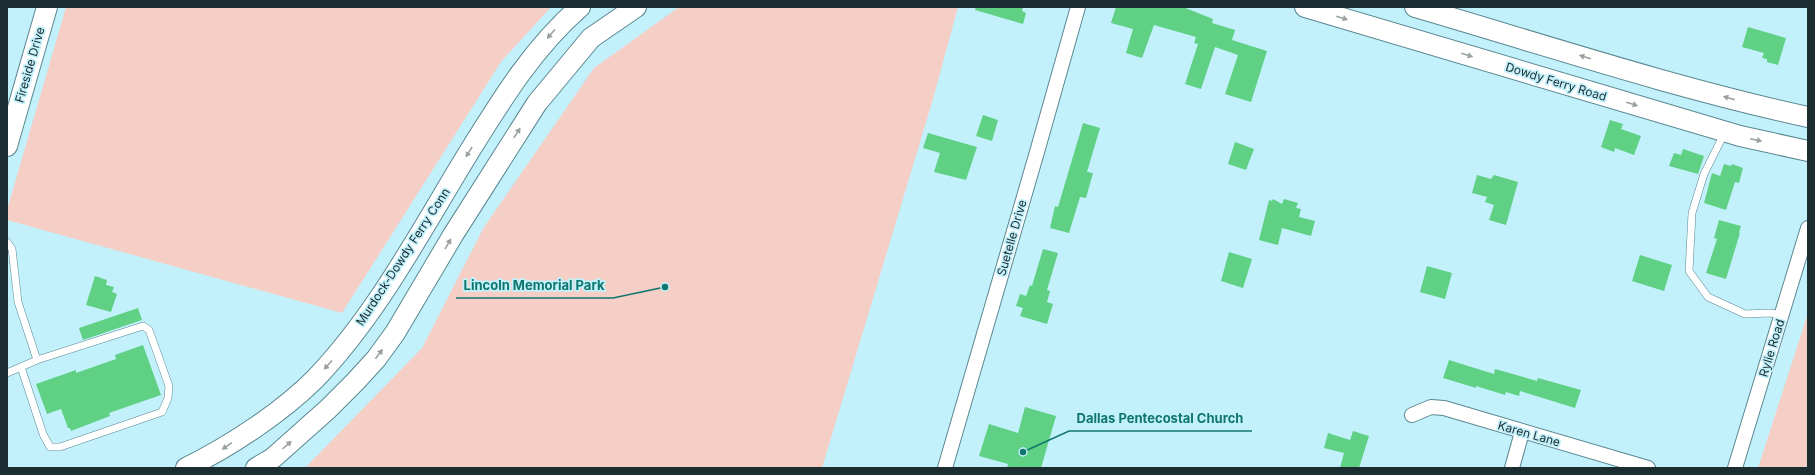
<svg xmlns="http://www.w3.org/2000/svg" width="1815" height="475" font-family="Inter,sans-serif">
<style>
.green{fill:#f5cfc6}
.building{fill:#5fd084}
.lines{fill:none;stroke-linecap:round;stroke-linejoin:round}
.lane-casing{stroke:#5b8790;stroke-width:8}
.street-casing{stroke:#5b8790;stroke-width:16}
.secondary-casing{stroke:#5b8790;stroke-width:22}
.lane{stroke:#fff;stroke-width:7}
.street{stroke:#fff;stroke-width:14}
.secondary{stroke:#fff;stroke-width:20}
.oneway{fill:#98a0a2}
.labels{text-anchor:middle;stroke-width:3.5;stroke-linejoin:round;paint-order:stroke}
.street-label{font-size:12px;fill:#1b2d31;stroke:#c2f1fc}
.leader{fill:none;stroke:#0f766e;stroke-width:1.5}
.callout-dot{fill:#0f766e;stroke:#c2f1fc;stroke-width:1.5}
.callout-label{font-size:13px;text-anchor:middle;font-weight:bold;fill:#0f766e;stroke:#c2f1fc;stroke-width:3.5;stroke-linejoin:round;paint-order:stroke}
</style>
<rect width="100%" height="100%" fill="#c2f1fc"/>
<path class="green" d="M66 7H551L501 62 342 313 7 220V210Z
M679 7H958L933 99 822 468H305L422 348 484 227 594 68Z
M1808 313V468H1758Z"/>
<path class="building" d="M976 7H1023L1022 11 1026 13 1023 24 975 10Z
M1116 7H1183L1213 19 1212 23 1235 30 1232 40 1267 51 1251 102 1225 94 1238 55 1215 47 1201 89 1185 84 1198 44 1194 43 1196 37 1154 25 1142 58 1126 53 1133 29 1111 23Z
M1748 27 1786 38 1778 65 1767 62V59L1762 58 1764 53 1742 47Z
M983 115 998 120 992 141 976 136Z
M1610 120 1623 124 1621 129 1641 136 1634 155 1615 148 1614 152 1601 147Z
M1083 123 1100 128 1087 172 1093 173 1086 198 1080 197 1069 233 1050 228 1055 206 1058 207Z
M928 133 977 147 966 180 934 172 940 153 923 148Z
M1235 142 1254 149 1246 170 1228 164Z
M1683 149 1704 156 1698 174 1669 166 1674 153 1681 155Z
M1724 164 1731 166 1732 164 1743 168 1739 183 1735 182 1726 210 1704 203 1712 173 1720 176Z
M1477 175 1491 179 1494 175 1518 182 1506 225 1489 220 1494 205 1485 202 1487 197 1472 193Z
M1273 199 1282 204 1284 199 1298 203 1296 208 1301 209 1299 217 1315 221 1311 236 1282 228 1278 245 1259 240 1269 200 1272 201Z
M1719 220 1741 226 1739 233H1740L1726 279 1706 273 1717 239 1714 238Z
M1043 249 1058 253 1047 290 1050 291 1047 302 1053 304 1047 324 1020 316 1023 308 1016 306 1020 294 1026 296 1030 285 1032 286Z
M1229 252 1252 259 1243 288 1221 281Z
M1640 255 1672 265 1664 291 1632 281Z
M1427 266 1452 273 1445 299 1420 292Z
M95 276 107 280 106 285 114 287 112 292 117 294 111 312 86 305Z
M138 308 142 320 83 340 79 328Z
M143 345 161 395 109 413 110 416 71 431 70 428H68L61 409 47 414 36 384 76 370V373L116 359 115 355Z
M1449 360 1494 374 1495 369 1537 381 1538 378 1581 390 1575 408 1520 391 1519 396 1506 392 1505 395 1476 386V388L1443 378Z
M1025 407 1056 416 1041 468H1007L1008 464 979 456 989 424 1018 433Z
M1353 431 1369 436 1359 468H1340L1344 453 1324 448 1328 433 1350 440Z"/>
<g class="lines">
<defs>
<path id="lane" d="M1725 132 1704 174 1692 213 1689 271 1708 297 1745 314 1770 313 1782 315
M7 242 12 249 18 302 37 360 7 373
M21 367 43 434 50 447H60L162 412 168 398 169 386 149 330 143 326 37 360"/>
<path id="street" d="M1412 415 1431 407 1444 408 1648 468
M945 468 1037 152 1078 7
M1512 468 1522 432
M1735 468 1808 228"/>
<path id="secondary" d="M1305 7 1740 136 1808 151
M1415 7C1545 45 1675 88 1808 117
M7 146 47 7
M186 468C229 447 281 413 315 379 377 315 423 227 469 152 502 99 533 48 580 7
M256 468 273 458 328 409 355 382 376 359 395 333 453 235 537 103 591 38 636 7"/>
</defs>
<use href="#lane" class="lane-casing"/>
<use href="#street" class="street-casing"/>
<use href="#secondary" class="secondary-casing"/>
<use href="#lane" class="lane"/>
<use href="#street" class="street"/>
<use href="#secondary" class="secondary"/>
</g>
<defs><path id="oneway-solid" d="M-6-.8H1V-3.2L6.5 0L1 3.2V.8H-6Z"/></defs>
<g class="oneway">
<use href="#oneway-solid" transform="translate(1342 18) rotate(17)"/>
<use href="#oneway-solid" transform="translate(551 34) rotate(131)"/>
<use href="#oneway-solid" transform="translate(1467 55) rotate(17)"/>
<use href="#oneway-solid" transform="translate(1585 57) rotate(-163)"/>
<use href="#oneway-solid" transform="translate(1729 98) rotate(-164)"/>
<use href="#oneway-solid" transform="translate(1632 104) rotate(17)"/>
<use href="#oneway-solid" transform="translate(517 133) rotate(-57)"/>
<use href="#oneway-solid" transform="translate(1756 140) rotate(12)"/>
<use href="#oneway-solid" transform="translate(469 152) rotate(122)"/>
<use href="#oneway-solid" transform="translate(448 244) rotate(-60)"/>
<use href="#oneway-solid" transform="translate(379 354) rotate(-53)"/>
<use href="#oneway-solid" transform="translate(328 365) rotate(132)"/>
<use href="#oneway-solid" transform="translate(287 445) rotate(-42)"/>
<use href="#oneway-solid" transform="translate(227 446) rotate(145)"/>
</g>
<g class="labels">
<g class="street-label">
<text transform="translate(30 65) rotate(-74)" y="4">Fireside Drive</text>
<text transform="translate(1556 82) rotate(17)" y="4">Dowdy Ferry Road</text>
<text transform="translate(1012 238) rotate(-74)" y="4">Suetelle Drive</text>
<text transform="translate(403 257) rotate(-57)" y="4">Murdock-Dowdy Ferry Conn</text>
<text transform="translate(1772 348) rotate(-73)" y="4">Rylie Road</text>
<text transform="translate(1529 434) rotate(16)" y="4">Karen Lane</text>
</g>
</g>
<path class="leader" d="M665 287L613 298H456M1023 452L1069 431H1252"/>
<g class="callout-dot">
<circle cx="665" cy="287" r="4"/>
<circle cx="1023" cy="452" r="4"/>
</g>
<g class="callout-label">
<text x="534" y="290">Lincoln Memorial Park</text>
<text x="1160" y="423">Dallas Pentecostal Church</text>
</g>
<rect width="1815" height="475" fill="none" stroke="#1b2d31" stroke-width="16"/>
</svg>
